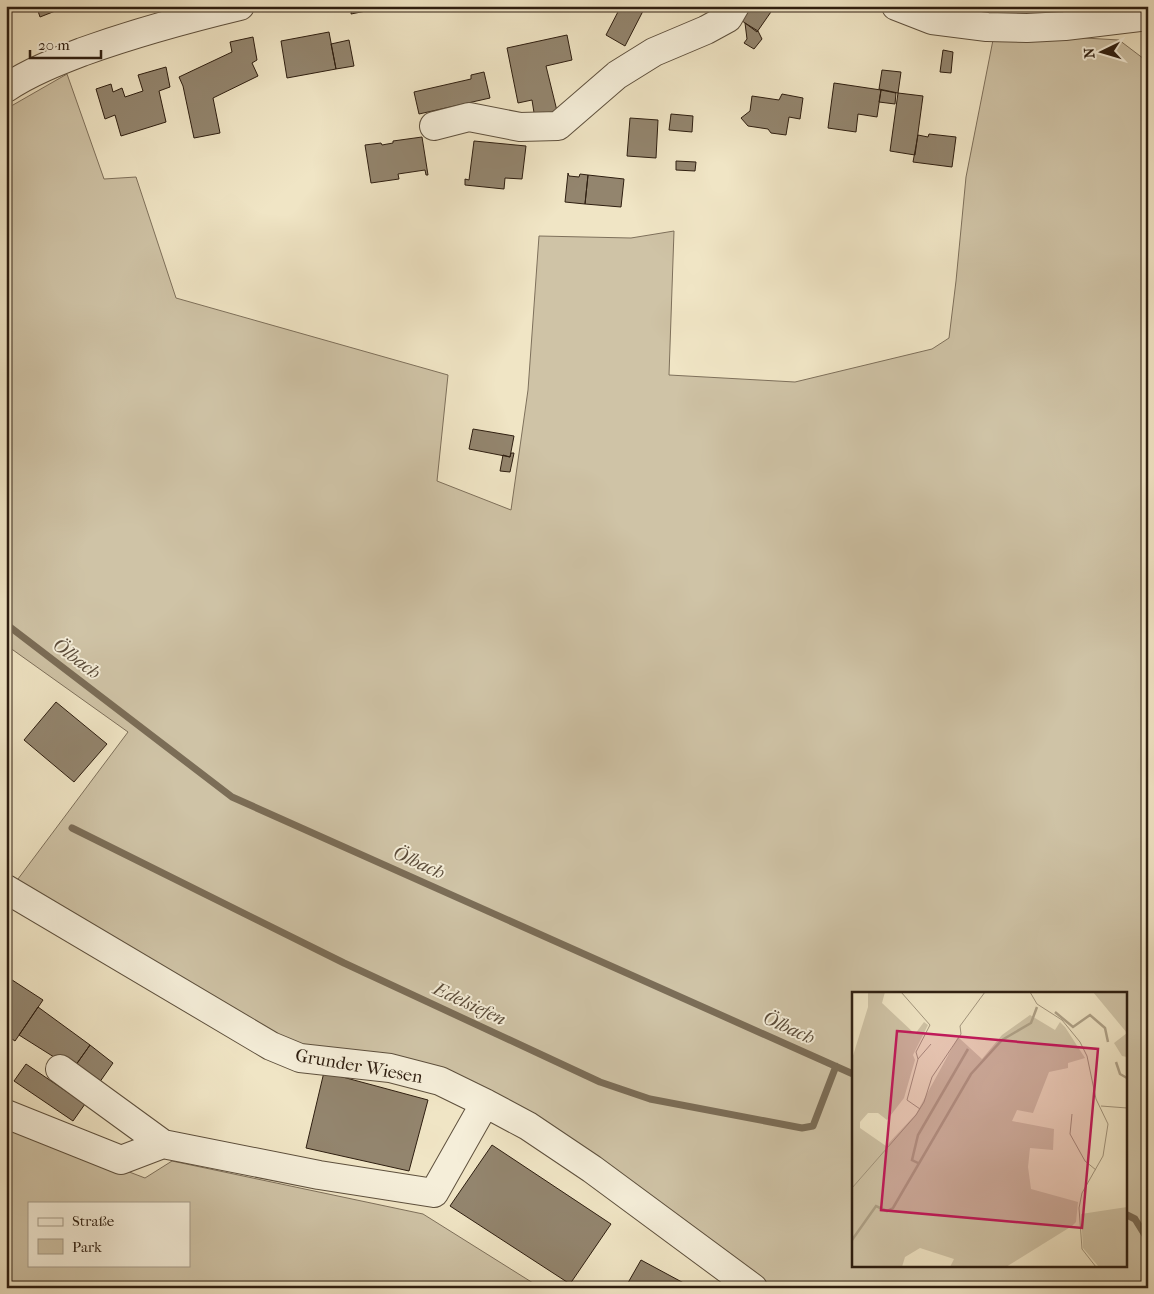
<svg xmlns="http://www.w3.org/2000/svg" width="1154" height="1294" font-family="'IM FELL French Canon',serif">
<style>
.green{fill:#cfc3a6;stroke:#7e705b;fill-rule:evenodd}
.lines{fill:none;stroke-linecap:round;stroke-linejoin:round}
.stream{stroke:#7b6d57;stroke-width:7}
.building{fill:#93856e;stroke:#2e1e10}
.minor-casing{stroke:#5e503d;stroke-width:30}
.minor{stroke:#f5eed9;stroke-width:28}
.labels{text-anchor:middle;stroke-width:4;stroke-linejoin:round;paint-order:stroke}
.street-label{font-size:18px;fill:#2e1e10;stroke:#f5eed9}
.water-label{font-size:19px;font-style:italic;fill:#5b4c3a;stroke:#f5eed9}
.inset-river{fill:none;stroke:#aea187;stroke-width:2.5}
.inset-road{fill:none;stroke:#a2957d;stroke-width:1}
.view{fill:#c2185b;fill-opacity:0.15;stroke:#c2185b;stroke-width:2.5}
.inset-edge{fill:none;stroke:#2e1e10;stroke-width:2.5}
</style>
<rect width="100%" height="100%" fill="#f0e5c5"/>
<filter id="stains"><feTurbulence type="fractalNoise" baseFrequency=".004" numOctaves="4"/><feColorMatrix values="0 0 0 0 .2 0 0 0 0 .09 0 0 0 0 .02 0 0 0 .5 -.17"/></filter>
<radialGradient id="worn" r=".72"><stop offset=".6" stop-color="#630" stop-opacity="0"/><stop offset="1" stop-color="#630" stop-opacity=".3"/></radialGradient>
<path class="green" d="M1065 6H1125L1068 16Z
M1068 37 1119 40 1148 62V1288H730L599 1183 445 1091 291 1063 6 895 128 732 6 645V109L67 74 104 179 136 177 176 298 448 375 437 481 511 510 528 390 539 236 631 238 674 231 669 375 795 382 932 349 949 338 956 281 966 177 993 40ZM853 993H1125V1265H853Z
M6 1125 145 1178 172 1161 423 1214 541 1288H6ZM29 1203H189V1265H29Z"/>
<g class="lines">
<path class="stream" d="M6 624 232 797 853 1074
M72 828 344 963 600 1082 650 1099 802 1128 813 1126 836 1066
M1125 1214 1135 1219 1148 1240
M1147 1288 1148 1285"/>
</g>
<path class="building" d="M30 6H68L40 17 37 8 31 10Z
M352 6H376V9L351 14Z
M621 6H635L643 11 625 46 606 35Z
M693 6H715L711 12Z
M744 6H770L773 9 757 32 737 17Z
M745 23 758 31 762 39 754 49 744 43 747 39Z
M329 32 336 69 287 78 281 41Z
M567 35 572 60 546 66 558 115 535 119 532 100 518 103 507 48Z
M253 37 257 60 252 63 258 76 213 98 220 133 194 138 183 86 179 77 232 52 230 42Z
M349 40 354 66 336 69 331 44Z
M943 50 953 52 951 73 940 72Z
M166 67 170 87 159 91 166 122 121 136 115 115 105 119 96 89 111 84 113 92 122 88 125 97 143 91 138 75Z
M882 70 901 72 898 93 879 89Z
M484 72 490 98 419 114 414 92 471 79V75Z
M834 83 881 90 877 117 858 114 856 132 828 128Z
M881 90 896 93 895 104 879 102Z
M898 93 923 96 915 155 890 151Z
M782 94 803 98 800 119 789 117 786 135 771 133 768 129 748 126 741 118 750 111 752 96 779 100Z
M671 114 693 116 692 132 669 130Z
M630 118 658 120 656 158 627 156Z
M929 134 956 137 952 167 913 162 918 135 928 137Z
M422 137 428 175H426L425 170 398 174 399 179 371 183 365 145 381 143 382 145 393 143V141Z
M474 141 526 146 522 179 505 178 504 189 465 185V179L469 180Z
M676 161 696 162 695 171 676 170Z
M568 173 569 176 579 177 580 174 588 175 585 204 565 202Z
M588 175 624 179 621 207 585 204Z
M473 429 514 436 510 457 469 449Z
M511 453H514L510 472 500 471 503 455 510 457Z
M56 702 107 744 74 782 24 740Z
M6 976 43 1000 15 1041 6 1035Z
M38 1007 90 1045 73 1069 19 1035Z
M90 1045 113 1063 97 1086 73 1069Z
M26 1064 85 1104 73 1121 14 1081Z
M324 1072 428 1100 409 1171 306 1148Z
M492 1145 611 1224 570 1284 450 1206Z
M641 1260 693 1288H625Z"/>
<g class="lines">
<defs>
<path id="minor" d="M896 6 932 20 987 27 1027 28 1065 26 1148 16
M6 88C30 72 56 62 82 52 135 33 186 19 240 6
M434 126 469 117 520 127 558 126 617 75 654 52 706 30 728 18 735 6
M6 889 271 1046 300 1058 390 1068 440 1081 485 1103 528 1126 592 1169 753 1288
M60 1069 163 1144 319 1175 434 1193 485 1103
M6 1114 121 1160 163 1144"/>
</defs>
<use href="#minor" class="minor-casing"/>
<use href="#minor" class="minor"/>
</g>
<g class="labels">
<g class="street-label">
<text transform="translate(359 1066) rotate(10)" y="6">Grunder Wiesen</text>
</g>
<g class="water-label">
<text transform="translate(77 658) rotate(37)" y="7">Ölbach</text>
<text transform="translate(419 862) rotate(24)" y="7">Ölbach</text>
<text transform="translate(470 1003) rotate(25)" y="7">Edelsiefen</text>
<text transform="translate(789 1027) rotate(24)" y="7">Ölbach</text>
</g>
</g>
<g transform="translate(852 992)">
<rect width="275" height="275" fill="#f0e5c5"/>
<path d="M16 0H33L30 11 63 42 72 30 76 33 61 63 63 68 52 106 35 128 26 121H16L8 130V136L34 154 64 122 106 45 130 67 150 43 178 23 203 38 208 30 213 35 233 66 216 71V76L197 80 181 121 165 118 160 129 202 137 201 158 178 156 176 175 179 197 226 210 224 230 220 234 154 275H98L102 267 68 256 53 265 50 275H0V67L16 15ZM241 0H275V65L270 64 262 51 275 41ZM275 215V275H247L231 256 229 222Z" fill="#cfc3a6"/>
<path class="inset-river" d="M203 20 221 35 238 23 253 36 256 50M264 70 268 82 275 86M68 172 60 168 66 143 116 57M0 248 24 214 35 219 41 216 119 82 150 48 179 31 185 15"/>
<path class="inset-road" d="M49 0 78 33 64 60 66 67M178 0 185 12 210 28 228 50 235 64 244 107 256 132 251 164 230 201 227 216 230 257 244 275M249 114 275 116M68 117 55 108 66 67 79 52M220 122 218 142 233 169 244 178M0 196 64 123 72 110 80 85 109 42 108 34 133 0"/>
<path class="view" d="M45 39 246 57 230 236 29 218Z"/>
<rect width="275" height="275" class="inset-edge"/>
</g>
<rect width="1154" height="1294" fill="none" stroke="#f0e5c5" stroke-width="25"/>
<rect x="8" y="8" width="1139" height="1279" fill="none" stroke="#2e1e10" stroke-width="2.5"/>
<rect x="12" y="12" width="1129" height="1269" fill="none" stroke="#2e1e10"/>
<rect x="28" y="1202" width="162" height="65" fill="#f5eed9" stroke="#a59b89"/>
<rect x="38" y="1218" width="25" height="8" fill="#f5eed9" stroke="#a59b89"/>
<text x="72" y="1226" font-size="15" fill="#2e1e10">Straße</text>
<rect x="38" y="1239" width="25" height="15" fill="#cfc3a6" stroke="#a59b89"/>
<text x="72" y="1252" font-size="15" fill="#2e1e10">Park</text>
<g transform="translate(1102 52) rotate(265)" stroke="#f5eed9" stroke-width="4" paint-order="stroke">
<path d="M0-4L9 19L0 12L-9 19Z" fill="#2e1e10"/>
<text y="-8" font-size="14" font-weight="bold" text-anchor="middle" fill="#2e1e10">N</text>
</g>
<path d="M30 50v8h71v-8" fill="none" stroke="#2e1e10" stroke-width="2.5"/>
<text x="38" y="50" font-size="15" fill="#2e1e10" stroke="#f5eed9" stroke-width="4" paint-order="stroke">20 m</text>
<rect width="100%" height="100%" filter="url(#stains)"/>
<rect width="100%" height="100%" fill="url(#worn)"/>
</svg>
